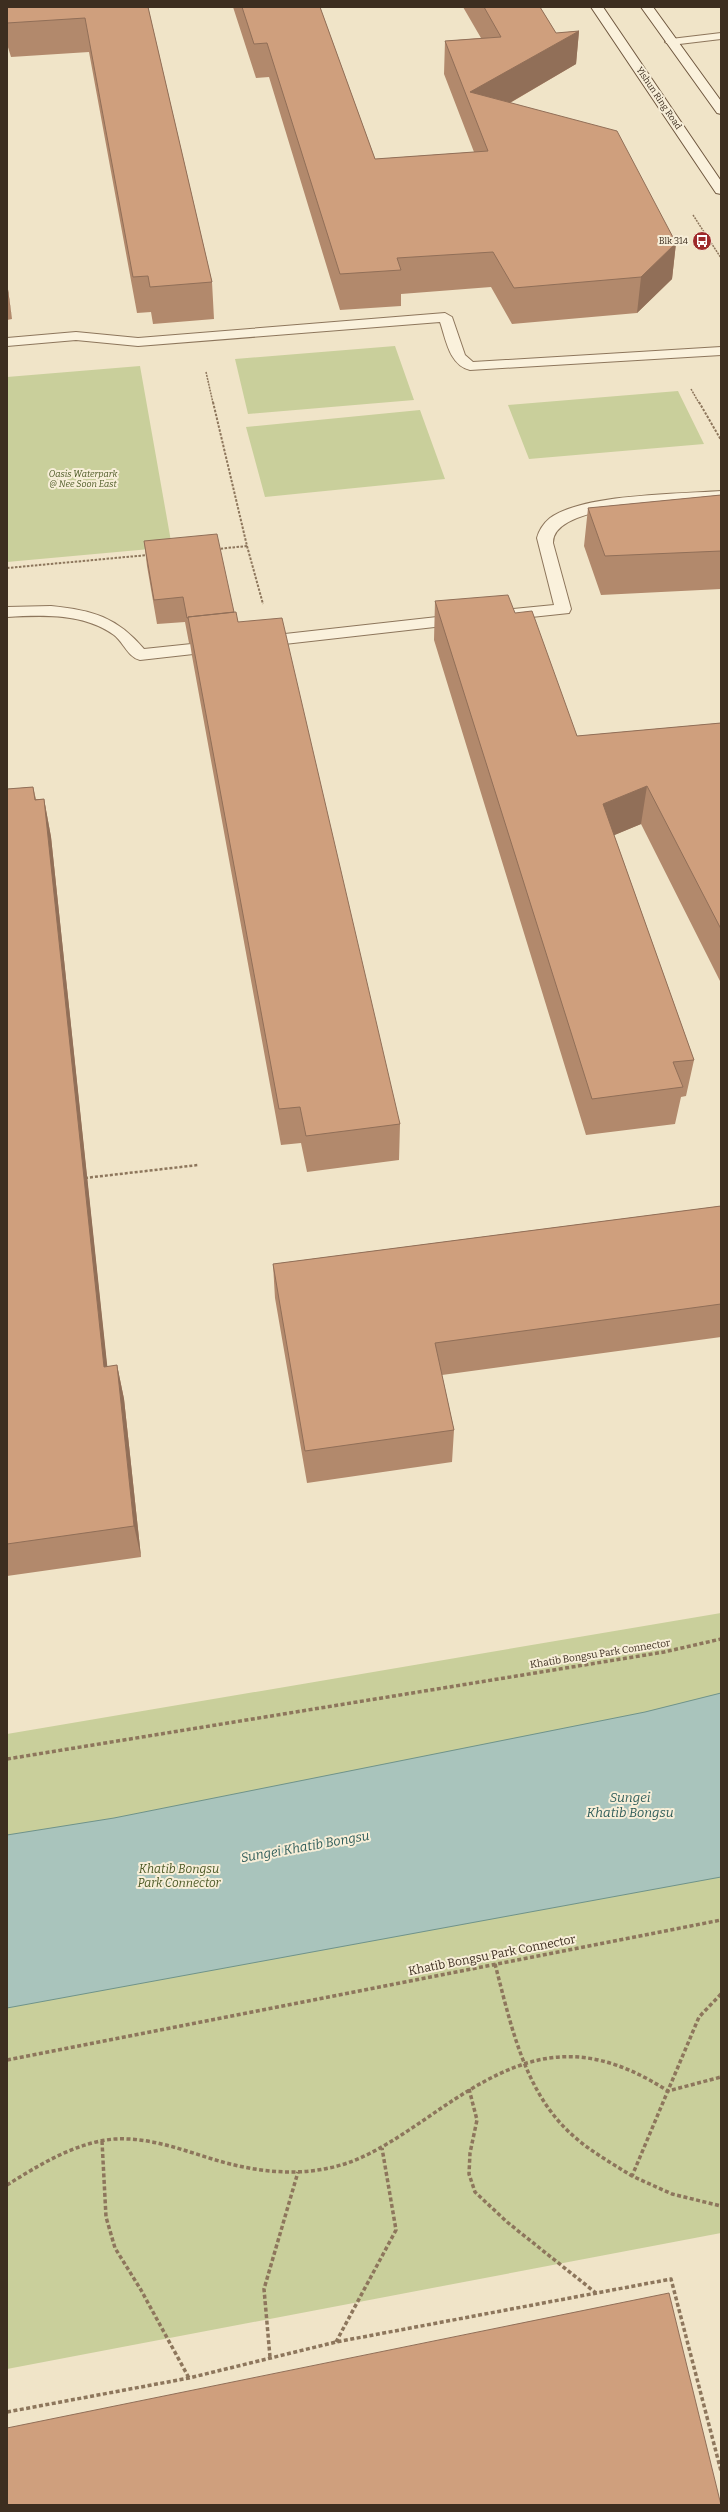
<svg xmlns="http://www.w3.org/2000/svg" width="728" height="2512" font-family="Bitter,serif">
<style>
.green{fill:#c9cf9b}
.water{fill:#a9c4bc;stroke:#6f938a}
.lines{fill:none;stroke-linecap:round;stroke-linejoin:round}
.lane-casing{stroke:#8d765c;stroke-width:2}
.secondary-casing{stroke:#6f573f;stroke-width:2}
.path-far3{stroke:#8d765c;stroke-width:1.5;stroke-dasharray:2 1;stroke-linecap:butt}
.path-far2{stroke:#8d765c;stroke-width:2;stroke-dasharray:2.5 1.5;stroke-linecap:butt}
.path-far1{stroke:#8d765c;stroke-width:2.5;stroke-dasharray:3 2;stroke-linecap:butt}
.path{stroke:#8d765c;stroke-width:3.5;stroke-dasharray:4 2.5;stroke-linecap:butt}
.lane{fill:#faf1dc;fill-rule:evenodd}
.secondary{fill:#faf1dc;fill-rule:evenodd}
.wall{fill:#b2896c}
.shaded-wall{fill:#916f58}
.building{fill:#cf9f7d;stroke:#916f58}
.labels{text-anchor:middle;stroke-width:4;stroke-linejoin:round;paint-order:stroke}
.far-street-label{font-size:9px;fill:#3d2e20;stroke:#f7eed8}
.far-poi-label{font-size:9px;fill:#3d2e20;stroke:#f7eed8;text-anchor:end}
.far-park-label{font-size:9px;font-style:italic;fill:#4d5a26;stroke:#f7eed8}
.street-label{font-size:10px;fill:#3d2e20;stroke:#f7eed8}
.near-park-label{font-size:12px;font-style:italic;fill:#4d5a26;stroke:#f7eed8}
.near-street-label{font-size:12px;fill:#3d2e20;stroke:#f7eed8}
.near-water-label{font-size:13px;font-style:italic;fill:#2f5d5a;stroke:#f7eed8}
</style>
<rect width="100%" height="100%" fill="#f0e4c8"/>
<path class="green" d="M395 346 414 400 248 414 235 359Z
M140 366 172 547 7 562V377Z
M678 391 704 444 529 459 508 405Z
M420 410 445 479 265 497 246 427Z
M721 1613V2233L7 2369V1734Z"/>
<path class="water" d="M721 1693V1877L7 2008V1835L114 1818 645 1712Z"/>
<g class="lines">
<defs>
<path id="lane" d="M721 33V39L671 45 665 42 671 39Z
M445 313 452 317 465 355 473 362 721 347V355L470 370C449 365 446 339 440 322L138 346 76 340 7 346V338L76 332 138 338Z
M721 491V501C691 503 552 501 553 543L571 609 569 613 503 620 497 619 495 615 497 611 503 610 554 605 537 538C539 530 544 523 550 518 583 494 679 494 721 491Z
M51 606C92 610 117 617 144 649L220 641 226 642 228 646 226 650 220 651 140 660C128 657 124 643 114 635 83 613 43 615 7 617V607Z
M464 614 470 615 472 619 470 623 258 647 252 646 250 642 252 638 258 637Z"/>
<path id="secondary" d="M591 7H603L721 181V194L716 193Z
M641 7H653L721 101V114L717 113Z"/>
</defs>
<use href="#lane" class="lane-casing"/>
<use href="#secondary" class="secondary-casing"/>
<path class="path-far3" d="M693 215 721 258
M206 372 213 403
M691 389 699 403"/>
<path class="path-far2" d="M213 402 247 546 217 549
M699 402 721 440
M247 546 263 604
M7 568 148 555"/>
<path class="path-far1" d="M85 1178 198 1165"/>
<path class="path" d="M7 1759 664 1652 721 1639
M495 1964C510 2021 523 2087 567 2130 586 2149 610 2162 632 2176
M721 1994 699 2017 632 2176 672 2194 721 2206
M7 2060 721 1920
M469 2089 477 2120 470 2153 469 2174 475 2192 507 2222 596 2293
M102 2141 106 2217 115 2248 141 2290 189 2378
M7 2185C39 2165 76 2142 115 2139 151 2137 185 2151 219 2161 254 2171 292 2176 329 2168 364 2161 394 2140 424 2120 510 2060 570 2028 668 2091L721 2077
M336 2342 396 2230 382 2148
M270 2357 264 2289 298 2172
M7 2412 189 2378 336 2342 671 2279 721 2471"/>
<use href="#lane" class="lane"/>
<use href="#secondary" class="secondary"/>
</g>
<path class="wall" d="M7 7H148L212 282 214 319 153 324 151 312 137 313 89 52 11 57 7 44Z
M233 7H320L375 159 474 152 444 74 445 41 481 38 463 7H540L556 33 579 31 576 64 510 103 676 243 672 279 637 313 512 324 491 287 401 294V306L340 310 269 77 256 78Z
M7 282 12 319 7 320Z
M721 495V589L601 595 584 546 588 508Z
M144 541 234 613 238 622 400 1124 399 1160 307 1172 301 1143 281 1145 192 656 190 643H189L185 622 157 624 147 566Z
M435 601 515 613 577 736 721 723V983L641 824 614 835 694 1060 686 1096 681 1097 675 1124 586 1135 434 640Z
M33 787 36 799H44L51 837 107 1367 117 1365 124 1399 141 1557 7 1576V789Z
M721 1206V1337L442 1375 454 1430 452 1462 307 1483 275 1298 273 1264Z"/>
<path class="shaded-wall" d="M579 31 576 64 477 122 470 92Z
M676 243 672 279 637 313 641 277Z
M7 282 12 319 7 286Z
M647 786 641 824 598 842 603 804Z
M44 799 51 837 111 1401 104 1367Z
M117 1365 124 1399 141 1557 134 1526Z"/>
<path class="building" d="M7 7H148L212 282 150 287 148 276 133 277 85 18 7 23Z
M242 7H320L375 159 488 151 445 41 501 37 484 7H540L556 33 579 31 470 92 617 131 676 243 641 277 514 288 493 252 397 258 401 270 340 274 267 43 254 44Z
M721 495V551L605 556 588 508Z
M217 534 234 612 188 617V618H187L183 597 154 600 144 541Z
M508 595 515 613 532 611 577 736 721 723V929L647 786 603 804 694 1060 673 1062 683 1087 592 1099 435 601Z
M236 612 238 622 282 618 400 1124 306 1136 300 1107 279 1109 188 617Z
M33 787 35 800 44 799 104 1367 117 1365 134 1526 7 1544V789Z
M721 1206V1304L435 1343 454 1430 305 1451 273 1264Z
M669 2293 721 2505H7V2428Z"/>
<defs>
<symbol id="bus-disc" viewBox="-11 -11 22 22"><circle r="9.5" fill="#9e2a2b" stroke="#f7eed8"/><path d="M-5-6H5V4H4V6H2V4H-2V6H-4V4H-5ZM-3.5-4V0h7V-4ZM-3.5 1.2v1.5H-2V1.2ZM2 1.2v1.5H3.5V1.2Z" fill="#fff"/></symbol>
</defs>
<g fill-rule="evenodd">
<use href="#bus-disc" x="691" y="230" width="22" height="22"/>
</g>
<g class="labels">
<g class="far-street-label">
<text transform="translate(659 98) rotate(56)" y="3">Yishun Ring Road</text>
</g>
<g class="far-poi-label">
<text x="688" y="244">Blk 314</text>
</g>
<g class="far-park-label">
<text x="83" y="477">Oasis Waterpark<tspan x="83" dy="10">@ Nee Soon East</tspan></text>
</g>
<g class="street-label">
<text transform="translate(600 1653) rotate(-9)" y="4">Khatib Bongsu Park Connector</text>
</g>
<g class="near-park-label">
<text x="179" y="1873">Khatib Bongsu<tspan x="179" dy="14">Park Connector</tspan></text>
</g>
<g class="near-street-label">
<text transform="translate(492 1955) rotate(-11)" y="4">Khatib Bongsu Park Connector</text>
</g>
<g class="near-water-label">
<text x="630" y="1802">Sungei<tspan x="630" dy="15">Khatib Bongsu</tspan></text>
<text transform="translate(305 1846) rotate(-10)" y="5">Sungei Khatib Bongsu</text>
</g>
</g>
<rect width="728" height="2512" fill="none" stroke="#3d2e20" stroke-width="16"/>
</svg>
